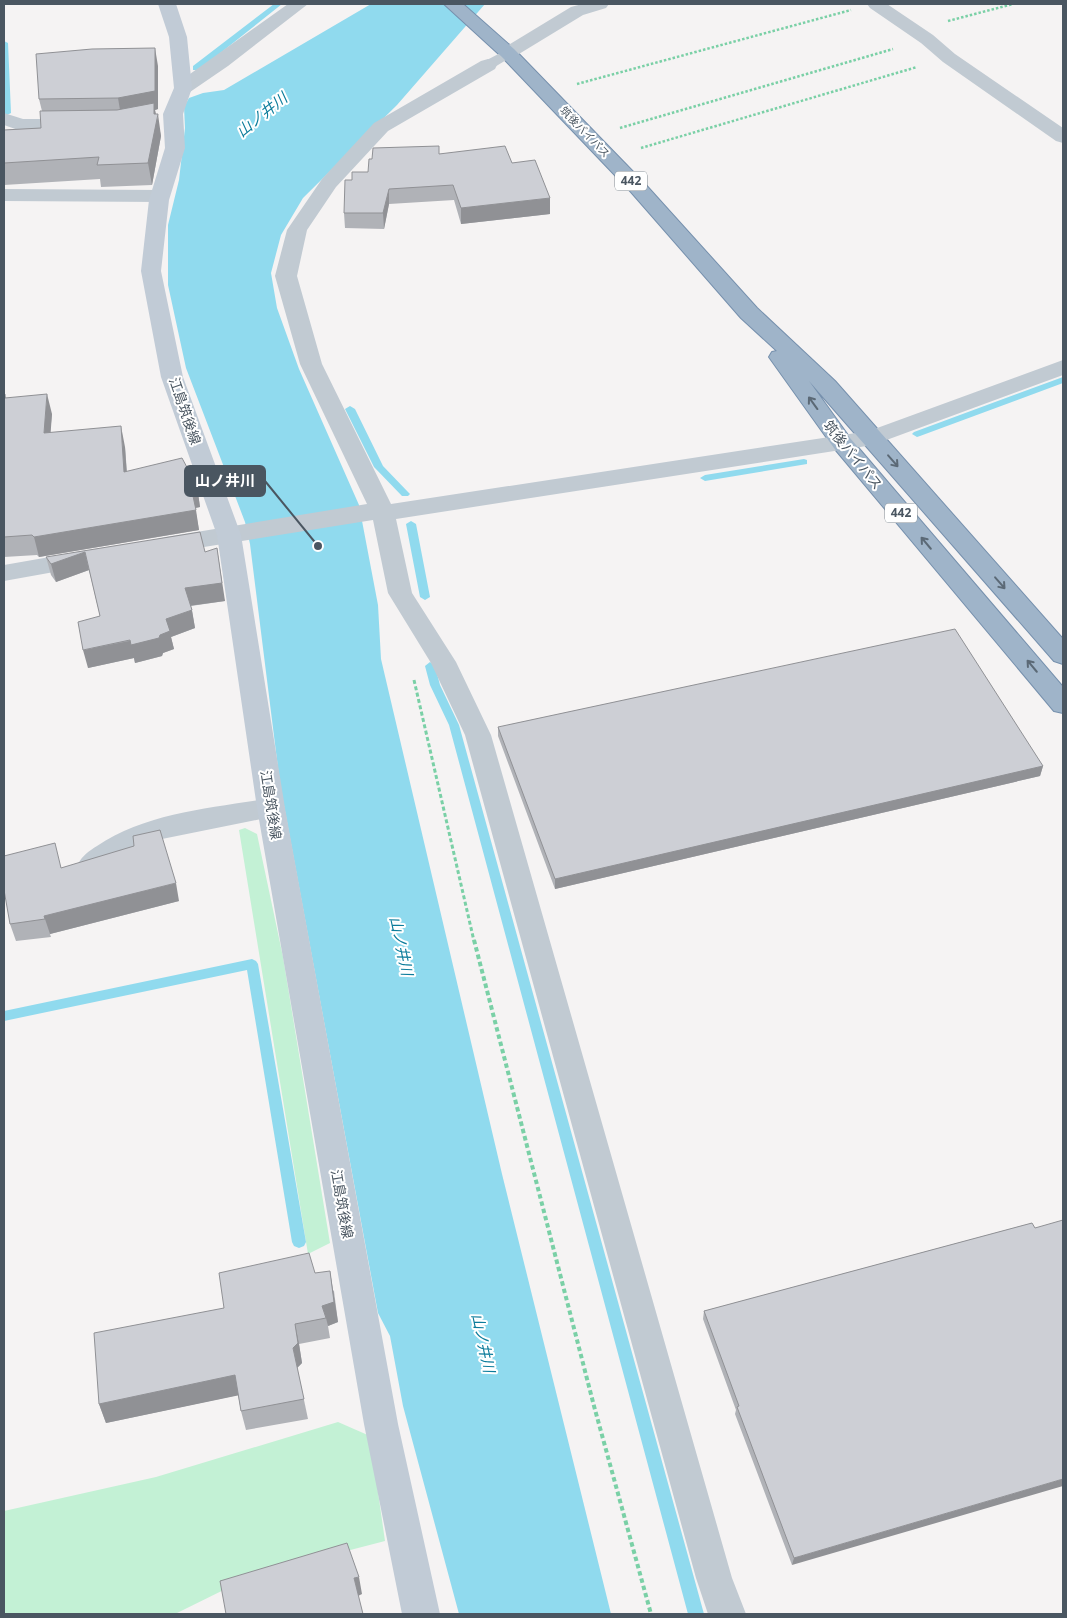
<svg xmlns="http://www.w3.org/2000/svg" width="1067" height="1618" font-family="'Noto Sans','Noto Sans JP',sans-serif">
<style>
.green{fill:#c3f1d5}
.water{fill:#90daee}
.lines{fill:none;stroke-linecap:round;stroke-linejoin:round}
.stream{fill:#90daee;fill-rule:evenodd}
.trunk-casing{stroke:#7690ad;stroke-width:2}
.path-far2{stroke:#7ad0a6;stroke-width:2.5;stroke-dasharray:2.5 2;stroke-linecap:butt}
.path-far1{stroke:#7ad0a6;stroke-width:3;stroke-dasharray:4 2.5;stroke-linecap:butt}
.path{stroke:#7ad0a6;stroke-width:4;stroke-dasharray:4.5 3;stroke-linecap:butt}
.service{fill:#c1cad2;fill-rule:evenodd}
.minor{fill:#c1cad2;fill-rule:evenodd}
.secondary{fill:#c1cbd6;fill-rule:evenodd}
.trunk{fill:#9fb4c9;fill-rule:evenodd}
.wall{fill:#b0b2b7}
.shaded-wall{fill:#909195}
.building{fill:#cdcfd5;stroke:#909195}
.oneway{stroke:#5b6976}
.labels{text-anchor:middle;stroke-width:4;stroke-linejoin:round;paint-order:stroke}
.far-street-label{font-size:11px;fill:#4a5661;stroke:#fff}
.shield{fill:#fff;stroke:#808990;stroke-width:1}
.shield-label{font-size:12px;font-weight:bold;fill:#4a5661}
.street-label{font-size:14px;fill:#4a5661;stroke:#fff}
.water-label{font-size:15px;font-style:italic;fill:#0c7c9b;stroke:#fff}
.leader{fill:none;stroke:#4a5661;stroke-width:2}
.callout-dot{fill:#4a5661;stroke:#fff;stroke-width:2}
.callout{fill:#4a5661;stroke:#4a5661;stroke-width:2}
.callout-label{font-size:15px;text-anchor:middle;font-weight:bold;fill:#fff}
</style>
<rect width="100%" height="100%" fill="#f5f3f3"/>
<path class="green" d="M245 828 257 834 283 957 330 1243 308 1254 239 830Z
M338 1422 370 1436 385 1541 254 1575 175 1614H4V1511L156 1477Z"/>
<path class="water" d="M371 4H485L397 105 303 198 281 235 271 273 277 308 299 369 359 505 378 605 381 659 502 1174 611 1614H459L403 1406 390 1336 378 1313 280 784 250 544 245 522 186 368 168 285V225L179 180 185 128 184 107 189 98 203 93 224 90Z"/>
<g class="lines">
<path class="stream" d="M274 4H282L199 70H193V66Z
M4 41 8 43 11 113 7 115 4 114Z
M1063 377V383L920 436 917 437 912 434 914 432Z
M350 406 355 409 383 466 408 492 410 494 408 496H402L374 467 345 409Z
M804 459 807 460V464L705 481 700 478 705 475Z
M411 521 416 524 430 597 425 600 420 597 406 524Z
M430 662 435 666 440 685 459 725 704 1614H688L449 725 430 685 425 666Z
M252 959 256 961 258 964 306 1242 304 1246 299 1248 294 1246 292 1242 247 970 4 1021V1011Z"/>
<defs>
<path id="trunk" d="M444 4H463L514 49 645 184 757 308 835 381 1063 639V664L1054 661 809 381 850 438 1063 687V713L1054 711 834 448 769 357 772 352 777 351 741 318 631 192 502 57Z"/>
</defs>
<use href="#trunk" class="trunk-casing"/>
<path class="path-far2" d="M948 21 1013 4
M577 84 851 10
M620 128 893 49
M641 148 917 67"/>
<path class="path-far1" d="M414 680 474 941"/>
<path class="path" d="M474 940 594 1406 651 1614"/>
<path class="service" d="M508 49 513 50 515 53 513 56 493 68H483L481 65 483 62Z"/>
<path class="minor" d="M288 4H308L228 66 190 92 183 94 176 92 174 88 176 84Z
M582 4H609L606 8 583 15 514 57 508 58 502 57 499 53 502 49 571 7Z
M867 4H887L933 35 955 54 1063 128V143L1056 141 943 62 921 43 870 8Z
M488 59 495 61 497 65 495 69 388 131 336 187 307 230 297 276 322 364 391 504 869 431 1063 360V375L873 445 396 519 412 593 456 662 491 735 732 1578 746 1614H708L696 1578 465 735 431 663 388 593 373 520 166 553 157 551 154 545 157 539 166 537 367 504 300 364 275 276 287 230 322 179 374 123 481 61Z
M4 113 23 119H79L86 121 89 125 86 129 79 131H21L4 125Z
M4 189 160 190 167 192 170 196 167 200 160 202 4 201Z
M84 551 93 553 96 559 93 565 4 581V565Z
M271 798 281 801 285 808 281 815 157 840 131 852 102 872 92 875 82 872 78 864C83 855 89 851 97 846 147 812 213 808 271 798Z"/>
<path class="secondary" d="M158 4H176L187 37 192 88 183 114 185 148 169 200 161 271 183 377 241 535 285 808 398 1424 440 1614H402L364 1424 257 808 217 535 161 377 141 271 149 200 165 148 163 114 174 88 169 37Z"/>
<use href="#trunk" class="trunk"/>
</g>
<path class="wall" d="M158 66V109L155 110 161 136 152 185 101 187 100 179 4 185V130L41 128 42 111 39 99Z
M439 154 512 163 550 198V214L461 224 454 200 389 204 384 229 345 228 344 213 352 180 368 172Z
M4 394H5L6 398 52 414 50 433 125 447 127 472 197 486 200 507 195 508 199 530 39 557 37 555 4 557Z
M205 552 225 601 191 606 195 628 171 637 174 649 163 653 162 656 135 663 134 658 88 668 100 616 89 570 56 582 51 575 46 557Z
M498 727 1043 766 1040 776 555 889 498 736Z
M62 868 179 901 50 934 51 937 16 941 10 924Z
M1032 1223 792 1565 735 1414 736 1410 703 1319 704 1311Z
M315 1273 334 1291 338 1322 328 1326 330 1338 299 1344 302 1363 297 1368 308 1419 246 1430 241 1411 238 1395 106 1423 99 1404 224 1308Z"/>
<path class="shaded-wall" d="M155 48 158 66V109L155 110 157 120 158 114 161 136 152 185 148 163 121 116 118 98Z
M389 189V204L384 229 383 213Z
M550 198V214L461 224V208Z
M47 394 52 414 49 454 44 433Z
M121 426 125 447 128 493 124 472Z
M197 486 200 507 195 508 191 487Z
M196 510 199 530 39 557 34 537Z
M217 548 225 601 188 606 185 588Z
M85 552 89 570 56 582 51 564Z
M192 610 195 628 171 637 174 649 163 653 162 656 135 663 134 658 88 668 83 650 160 635 166 619Z
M1043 766 1040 776 555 889V879Z
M176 883 179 901 50 934 44 916Z
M330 1271 338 1322 328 1326 326 1318 322 1306Z
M295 1324 299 1344 302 1363 297 1368 308 1419 293 1348Z
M235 1375 240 1395 106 1423 99 1404Z
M1063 1479V1486L792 1565 794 1558Z
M359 1577 362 1594 358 1596 354 1578Z"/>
<path class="building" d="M155 48V91L118 98 39 99 36 54 92 49Z
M154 103V114H158L148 163 97 165 99 157 4 163V130L41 128 40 111 117 110Z
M439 146V154L505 146 512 163 535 160 550 198 461 208 453 185 389 189 383 213H344L345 180H352V172H368L369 159H372L373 148Z
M4 394H5V398L47 394 44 433 121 426 124 472 182 458 197 486 191 487 196 510 34 537 32 535 4 537Z
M200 532 205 552 217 548 222 583 185 588 192 610 166 619 170 631 160 635 159 638 131 645 130 640 83 650 78 622 100 616 85 552 51 564 46 557Z
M955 629 1043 766 555 879 498 727Z
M160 830 176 883 44 916 45 919 10 924 4 890V856L55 843 61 868 134 846 133 836Z
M1063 1220V1479L794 1558 737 1407 739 1406 704 1311 1032 1223 1035 1228Z
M309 1253 315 1273 330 1271 334 1302 322 1306 326 1318 295 1324 298 1343 293 1348 304 1399 241 1411 235 1375 99 1404 94 1333 224 1308 219 1273Z
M347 1543 359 1577 354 1578 363 1614H226L220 1581Z"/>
<defs><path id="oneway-shaft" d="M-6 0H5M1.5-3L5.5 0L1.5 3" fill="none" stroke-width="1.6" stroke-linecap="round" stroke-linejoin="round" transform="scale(1.25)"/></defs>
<g class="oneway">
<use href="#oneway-shaft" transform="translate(813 403) rotate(-126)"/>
<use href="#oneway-shaft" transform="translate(893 461) rotate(49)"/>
<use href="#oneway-shaft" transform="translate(926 543) rotate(-130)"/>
<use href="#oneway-shaft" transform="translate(1000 583) rotate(49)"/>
<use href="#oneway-shaft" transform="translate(1032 666) rotate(-130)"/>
</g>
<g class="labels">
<g class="far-street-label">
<text transform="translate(585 132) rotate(46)" y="4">筑後バイパス</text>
</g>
<g class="shield">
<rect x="615" y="171.5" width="32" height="19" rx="4"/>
<rect x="885" y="503.5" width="32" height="19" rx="4"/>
</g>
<g class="shield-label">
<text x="631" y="185">442</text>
<text x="901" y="517">442</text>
</g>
<g class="street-label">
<text transform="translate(185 411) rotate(71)" y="5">江島筑後線</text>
<text transform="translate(853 455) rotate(51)" y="5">筑後バイパス</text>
<text transform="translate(271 805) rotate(81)" y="5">江島筑後線</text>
<text transform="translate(342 1204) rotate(80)" y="5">江島筑後線</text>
</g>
<g class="water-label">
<text transform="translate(262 115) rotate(-39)" y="5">山ノ井川</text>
<text transform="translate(401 946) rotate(78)" y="5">山ノ井川</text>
<text transform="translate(483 1343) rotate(78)" y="5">山ノ井川</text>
</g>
</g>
<path class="leader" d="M318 546L265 481"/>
<circle class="callout-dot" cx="318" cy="546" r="5"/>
<rect class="callout" x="185" y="466" width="80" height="30" rx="5"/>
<g class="callout-label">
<text x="225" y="486">山ノ井川</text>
</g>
<rect width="1067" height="1618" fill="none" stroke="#4a5661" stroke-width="10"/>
</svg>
